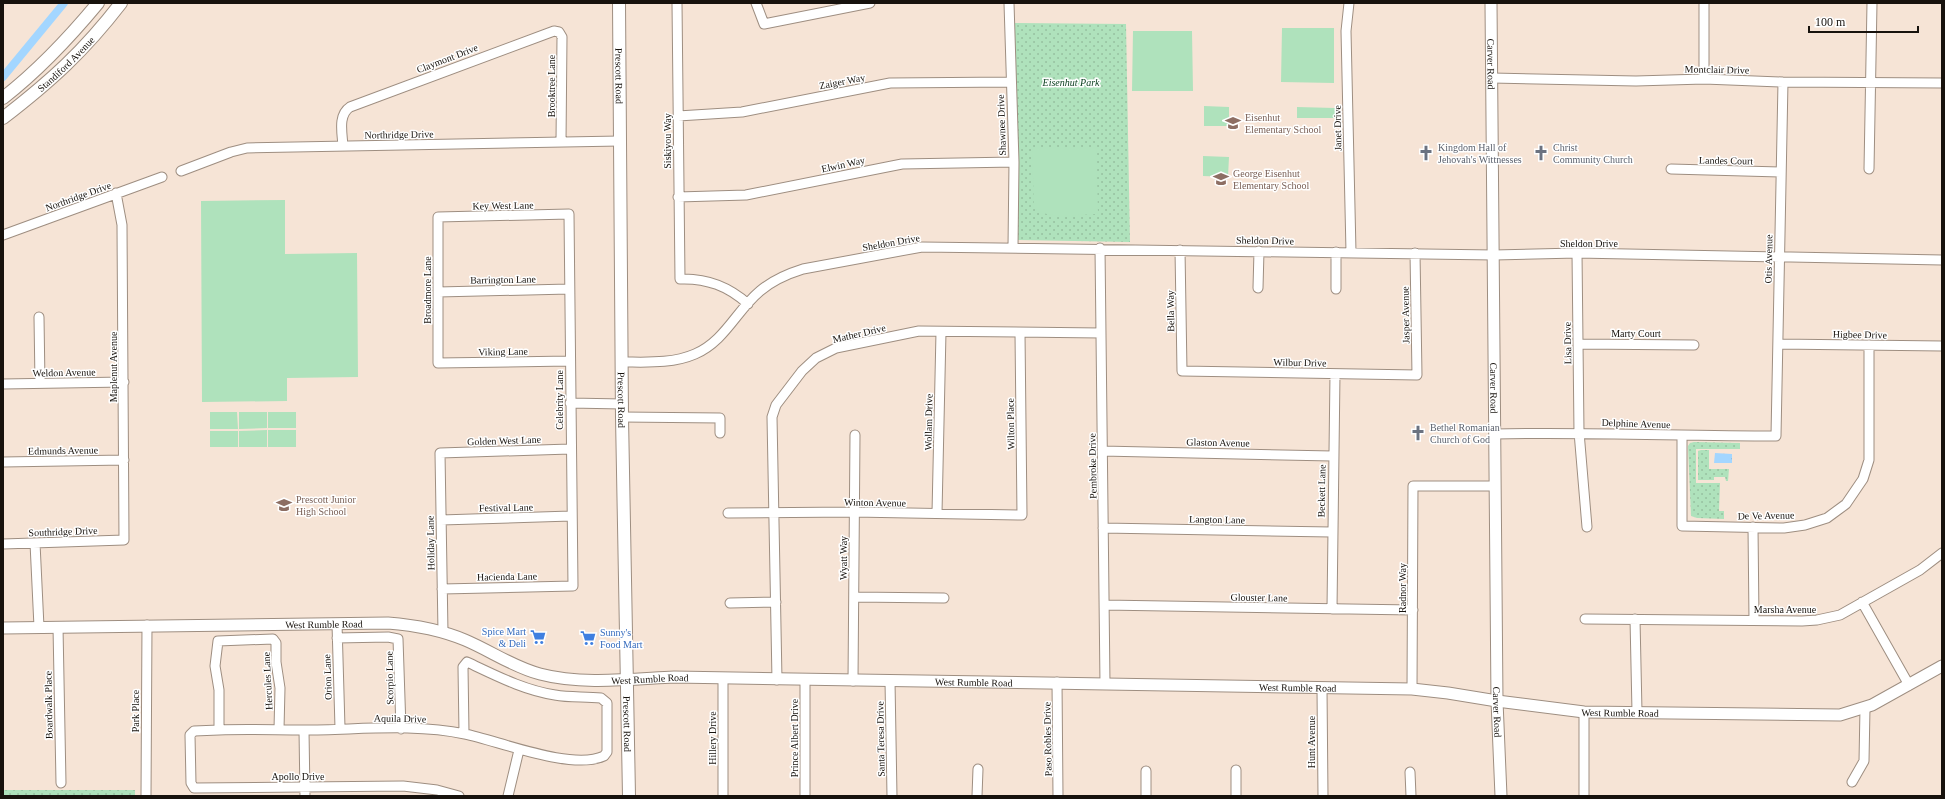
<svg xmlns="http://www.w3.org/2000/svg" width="1945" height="799" font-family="Georgia,serif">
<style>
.grass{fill:url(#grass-dots)}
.garden{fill:#afe2bc}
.water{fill:url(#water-ripples)}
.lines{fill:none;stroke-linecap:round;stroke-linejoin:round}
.canal{stroke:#a3d6ff;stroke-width:8}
.minor-casing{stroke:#9e8e81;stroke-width:11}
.tertiary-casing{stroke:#9e8e81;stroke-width:13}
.secondary-casing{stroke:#9e8e81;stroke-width:14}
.minor{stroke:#fff;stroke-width:9}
.tertiary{stroke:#fff;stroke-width:11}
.secondary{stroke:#fff;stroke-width:12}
.labels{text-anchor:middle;stroke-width:3;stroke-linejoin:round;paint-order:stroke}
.street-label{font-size:10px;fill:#17120d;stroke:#fff}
.park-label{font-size:10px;font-style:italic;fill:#0d4121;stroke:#fff}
.education-label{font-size:10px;fill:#785e54;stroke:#fff;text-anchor:start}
.worship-label{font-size:10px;fill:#5b616d;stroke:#fff;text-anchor:start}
.shop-label{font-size:10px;fill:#366cbe;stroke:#fff;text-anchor:end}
</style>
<defs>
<pattern id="grass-dots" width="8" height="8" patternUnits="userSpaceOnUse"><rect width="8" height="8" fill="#afe2bc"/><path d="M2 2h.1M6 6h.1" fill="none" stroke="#96c1a0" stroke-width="1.8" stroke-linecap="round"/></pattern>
<pattern id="water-ripples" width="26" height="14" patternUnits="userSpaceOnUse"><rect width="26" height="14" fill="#a3d6ff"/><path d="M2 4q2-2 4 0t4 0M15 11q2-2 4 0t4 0" fill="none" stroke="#8cb7d9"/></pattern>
</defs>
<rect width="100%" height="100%" fill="#f6e4d6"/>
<path class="grass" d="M1014 23 1126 24 1130 242 1018 240Z
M1694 442 1740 443V449H1696V483H1720L1719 511H1724V519L1697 518 1691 516 1688 446 1690 443Z
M1701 450H1709V469H1729L1728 481H1726L1725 477H1714V480H1698V451Z
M3 790H135V796H3Z"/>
<path class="garden" d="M1282 28H1334V83L1281 82Z
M1133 31H1192L1193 91H1132Z
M1204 106 1229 107V126H1204Z
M1297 107 1335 108V118H1297Z
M1032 147H1096L1098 214C1080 214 1047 220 1034 208Z
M1203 156 1229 157 1228 177 1203 176Z
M285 200V254L357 253 358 377 287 378V401L202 402 201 201Z
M210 412H237L238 429H210Z
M239 412H267V428L239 429Z
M268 412H296V428H268Z
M267 430V447H239V431Z
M268 430H296V447H268Z
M210 431H238V447H210Z"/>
<path class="water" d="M1715 453 1732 454V463H1714Z"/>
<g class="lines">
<path class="canal" d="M3 77 64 3"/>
<defs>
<path id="minor" d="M677 3 680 279C707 278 728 286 748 304
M756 3 764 24 870 3
M1009 3 1014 162 1013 247
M1349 3 1346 31 1351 252
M1492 78 1636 81 1704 79 1783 82 1942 83
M1704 79V3
M678 116 742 112 890 83 1011 82
M343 146C342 132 338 115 350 107L554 31 559 32 562 37 561 142
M1671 169 1781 172
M1869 169 1872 3
M181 171 231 152 247 148 620 141
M678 197 746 195 902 164 1014 162
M3 235 162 177
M1100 248 1105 684
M1180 250 1182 371 1417 375 1415 253
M1577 253 1579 432 1587 527
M1258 288 1259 251
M1336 289V252
M438 292 569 289
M39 317 40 383
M1579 344 1694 345
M1778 344 1942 346
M622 362C646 362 672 364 695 354 725 341 736 311 760 291 773 280 787 274 803 269L922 247 1494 255 1577 253 1942 260
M3 384 124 382
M570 403 623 404
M622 417 720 418V433
M1495 434C1588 432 1682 436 1776 436L1783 82
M1682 436V526L1784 528 1805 525 1827 518 1846 504 1863 479 1869 460V345
M1102 451 1332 456
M3 462 124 460
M728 513 854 512 1022 515 1020 333
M937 513 941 332
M441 520 571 516
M1753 527 1754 620
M1103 528 1331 532
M35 543 39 627
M3 544 124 540 122 225 116 193
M442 589 573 586 569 214 438 217V363L569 361
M854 597 944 598
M1862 602 1909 685
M730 603 776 602
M1104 605 1413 610
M1332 609 1335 374
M1585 619 1802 621 1817 620 1840 615 1920 570 1942 553
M1635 619 1637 712
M337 624 340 728
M58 627 61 783
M443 632 440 453 570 449
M337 638 388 637 398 639 401 729
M777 680 772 417 776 405 802 371 816 358 836 348 919 331 1101 333
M805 680V796
M853 681 855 435
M890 681 892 796
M1057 682 1058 796
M1322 689 1323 796
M1412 689 1413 486H1494
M1584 712V796
M219 730V690L215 666 218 641 273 639 276 643V662L280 688 279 729
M304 730 305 796
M1236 770V796
M1410 772 1411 796
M1852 782 1864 761 1865 708
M146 796 147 625
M459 796 437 790 403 786 194 788 191 783 190 735 194 731 219 730C247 729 276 730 304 730 357 730 413 723 465 734 499 741 572 771 604 756L607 752V703L601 698C586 696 570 698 555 695 523 690 495 675 467 662L463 667 464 733
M508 796 519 750
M723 796V679
M977 796 978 769
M1146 796V771"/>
<g id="tertiary">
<path id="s1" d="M1491 3 1497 701 1501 796"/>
<path id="s2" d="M3 628 388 623C414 625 441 630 465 640 491 651 513 667 540 674 581 685 632 679 674 677L1412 689 1448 693 1497 701 1584 712 1840 715 1872 705 1942 666"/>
</g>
<g id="secondary">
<path id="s3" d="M619 3 622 417 629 796"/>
<path d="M3 98C39 70 69 38 98 3"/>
<path id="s4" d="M3 118C51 81 84 51 121 3"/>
</g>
</defs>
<use href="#minor" class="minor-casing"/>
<use href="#tertiary" class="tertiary-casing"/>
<use href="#secondary" class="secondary-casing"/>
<use href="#minor" class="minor"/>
<use href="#tertiary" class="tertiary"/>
<use href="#secondary" class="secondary"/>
</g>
<defs>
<symbol id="school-bare" viewBox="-9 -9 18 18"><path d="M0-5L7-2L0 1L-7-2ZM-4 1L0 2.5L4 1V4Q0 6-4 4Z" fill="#8d6e63" stroke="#fff" stroke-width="2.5" paint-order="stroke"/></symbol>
<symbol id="church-bare" viewBox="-9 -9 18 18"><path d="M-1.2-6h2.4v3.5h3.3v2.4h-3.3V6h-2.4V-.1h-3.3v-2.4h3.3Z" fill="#6b7280" stroke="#fff" stroke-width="2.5" paint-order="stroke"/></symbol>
<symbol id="supermarket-bare" viewBox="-9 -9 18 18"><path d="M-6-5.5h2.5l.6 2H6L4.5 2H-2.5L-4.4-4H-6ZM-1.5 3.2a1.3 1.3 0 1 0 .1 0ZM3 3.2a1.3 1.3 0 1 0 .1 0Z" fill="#3f7fe0" stroke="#fff" stroke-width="2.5" paint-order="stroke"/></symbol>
</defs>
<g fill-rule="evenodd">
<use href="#school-bare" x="1222" y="112" width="22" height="22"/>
<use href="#church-bare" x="1415" y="142" width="22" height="22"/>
<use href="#church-bare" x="1530" y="142" width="22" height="22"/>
<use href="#school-bare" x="1210" y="168" width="22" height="22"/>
<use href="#church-bare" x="1407" y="422" width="22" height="22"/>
<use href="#school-bare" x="273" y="494" width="22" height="22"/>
<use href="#supermarket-bare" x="527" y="626" width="22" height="22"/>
<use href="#supermarket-bare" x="577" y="627" width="22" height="22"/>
</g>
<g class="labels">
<g class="street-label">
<text transform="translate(447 58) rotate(-21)" y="4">Claymont Drive</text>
<text dy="4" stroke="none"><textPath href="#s4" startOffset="83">Standiford Avenue</textPath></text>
<text dy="4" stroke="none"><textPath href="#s1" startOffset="61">Carver Road</textPath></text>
<text transform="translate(1717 69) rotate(1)" y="4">Montclair Drive</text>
<text dy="4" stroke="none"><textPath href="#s3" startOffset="73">Prescott Road</textPath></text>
<text transform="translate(842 81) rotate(-11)" y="4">Zaiger Way</text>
<text transform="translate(551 86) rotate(-90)" y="4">Brooktree Lane</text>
<text transform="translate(1001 125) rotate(-92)" y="4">Shawnee Drive</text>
<text transform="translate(1337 128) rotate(-91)" y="4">Janet Drive</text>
<text transform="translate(399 134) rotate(-1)" y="4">Northridge Drive</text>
<text transform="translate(667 141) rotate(-90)" y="4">Siskiyou Way</text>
<text transform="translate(1726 160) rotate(1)" y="4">Landes Court</text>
<text transform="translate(843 164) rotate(-12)" y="4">Elwin Way</text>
<text transform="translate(78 196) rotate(-20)" y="4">Northridge Drive</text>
<text transform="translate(503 205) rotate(-1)" y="4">Key West Lane</text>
<text transform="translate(1265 240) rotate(1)" y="4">Sheldon Drive</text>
<text transform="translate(891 242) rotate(-10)" y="4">Sheldon Drive</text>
<text x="1589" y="247">Sheldon Drive</text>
<text transform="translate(1768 259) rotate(-89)" y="4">Otis Avenue</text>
<text transform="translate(503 279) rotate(-1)" y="4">Barrington Lane</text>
<text transform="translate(427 290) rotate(-90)" y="4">Broadmore Lane</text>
<text transform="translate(1170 311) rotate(-91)" y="4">Bella Way</text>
<text transform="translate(1405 315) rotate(-91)" y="4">Jasper Avenue</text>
<text transform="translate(859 333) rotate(-13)" y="4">Mather Drive</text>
<text x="1636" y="337">Marty Court</text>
<text transform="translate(1860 334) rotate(1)" y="4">Higbee Drive</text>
<text transform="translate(1567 343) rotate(-91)" y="4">Lisa Drive</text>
<text transform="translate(503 351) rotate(-1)" y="4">Viking Lane</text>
<text transform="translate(1300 362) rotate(1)" y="4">Wilbur Drive</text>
<text transform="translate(113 367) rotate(-90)" y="4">Maplenut Avenue</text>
<text transform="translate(64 372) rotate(-1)" y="4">Weldon Avenue</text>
<text dy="4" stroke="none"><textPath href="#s1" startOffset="385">Carver Road</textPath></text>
<text transform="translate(559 400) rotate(-90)" y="4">Celebrity Lane</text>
<text dy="4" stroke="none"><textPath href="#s3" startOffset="397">Prescott Road</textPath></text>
<text transform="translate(928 422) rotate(-89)" y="4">Wollam Drive</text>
<text transform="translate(1636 423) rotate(2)" y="4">Delphine Avenue</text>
<text transform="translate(1010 424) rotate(-91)" y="4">Wilton Place</text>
<text transform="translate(504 440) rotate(-2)" y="4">Golden West Lane</text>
<text transform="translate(1218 442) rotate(1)" y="4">Glaston Avenue</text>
<text transform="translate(63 450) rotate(-1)" y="4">Edmunds Avenue</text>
<text transform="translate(1092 466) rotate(-91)" y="4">Pembroke Drive</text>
<text transform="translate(1321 491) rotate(-89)" y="4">Beckett Lane</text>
<text transform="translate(875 502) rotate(1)" y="4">Winton Avenue</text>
<text transform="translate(506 507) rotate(-1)" y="4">Festival Lane</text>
<text transform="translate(1766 515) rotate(-1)" y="4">De Ve Avenue</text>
<text transform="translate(1217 519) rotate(1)" y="4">Langton Lane</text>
<text transform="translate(63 531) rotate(-2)" y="4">Southridge Drive</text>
<text transform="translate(430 543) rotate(-91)" y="4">Holiday Lane</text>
<text transform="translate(843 558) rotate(-90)" y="4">Wyatt Way</text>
<text transform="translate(507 576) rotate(-1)" y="4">Hacienda Lane</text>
<text transform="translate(1402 588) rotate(-90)" y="4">Radnor Way</text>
<text transform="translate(1259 597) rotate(1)" y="4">Glouster Lane</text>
<text x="1785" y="613">Marsha Avenue</text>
<text dy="4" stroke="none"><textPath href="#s2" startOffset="321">West Rumble Road</textPath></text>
<text transform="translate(327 677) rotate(-92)" y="4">Orion Lane</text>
<text transform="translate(389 678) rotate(-91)" y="4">Scorpio Lane</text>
<text dy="4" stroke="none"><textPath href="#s2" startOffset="657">West Rumble Road</textPath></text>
<text transform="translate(267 681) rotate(-93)" y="4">Hercules Lane</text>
<text dy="4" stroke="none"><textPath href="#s2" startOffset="981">West Rumble Road</textPath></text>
<text dy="4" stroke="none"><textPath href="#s2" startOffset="1305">West Rumble Road</textPath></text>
<text transform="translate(48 705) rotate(-91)" y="4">Boardwalk Place</text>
<text transform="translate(135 711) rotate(-90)" y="4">Park Place</text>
<text dy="4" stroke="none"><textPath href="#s1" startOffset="709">Carver Road</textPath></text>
<text dy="4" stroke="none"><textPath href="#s2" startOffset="1629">West Rumble Road</textPath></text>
<text transform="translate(400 718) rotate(1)" y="4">Aquila Drive</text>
<text dy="4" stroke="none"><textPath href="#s3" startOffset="721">Prescott Road</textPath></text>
<text transform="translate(712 738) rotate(-90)" y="4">Hillery Drive</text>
<text transform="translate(794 738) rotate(-90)" y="4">Prince Albert Drive</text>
<text transform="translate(880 739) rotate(-91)" y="4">Santa Teresa Drive</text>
<text transform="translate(1047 739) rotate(-91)" y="4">Paso Robles Drive</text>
<text transform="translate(1311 742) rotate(-90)" y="4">Hunt Avenue</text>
<text x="298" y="780">Apollo Drive</text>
</g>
<g class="park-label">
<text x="1071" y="86">Eisenhut Park</text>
</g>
<g class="education-label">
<text x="1245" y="121">Eisenhut<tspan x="1245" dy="12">Elementary School</tspan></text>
<text x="1233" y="177">George Eisenhut<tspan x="1233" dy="12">Elementary School</tspan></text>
<text x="296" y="503">Prescott Junior<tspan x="296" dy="12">High School</tspan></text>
</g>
<g class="worship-label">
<text x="1438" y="151">Kingdom Hall of<tspan x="1438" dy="12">Jehovah's Wittnesses</tspan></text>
<text x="1553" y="151">Christ<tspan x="1553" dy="12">Community Church</tspan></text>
<text x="1430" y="431">Bethel Romanian<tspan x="1430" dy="12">Church of God</tspan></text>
</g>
<g class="shop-label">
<text x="526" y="635">Spice Mart<tspan x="526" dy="12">&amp; Deli</tspan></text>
<text x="600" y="636" text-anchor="start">Sunny's<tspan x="600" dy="12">Food Mart</tspan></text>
</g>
</g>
<rect width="1945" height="799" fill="none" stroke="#17120d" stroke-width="8"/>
<path d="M1809 26v6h109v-6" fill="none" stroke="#17120d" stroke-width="2"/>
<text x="1815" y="26" font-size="12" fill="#17120d" stroke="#ffffff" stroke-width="3" paint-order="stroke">100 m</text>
</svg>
